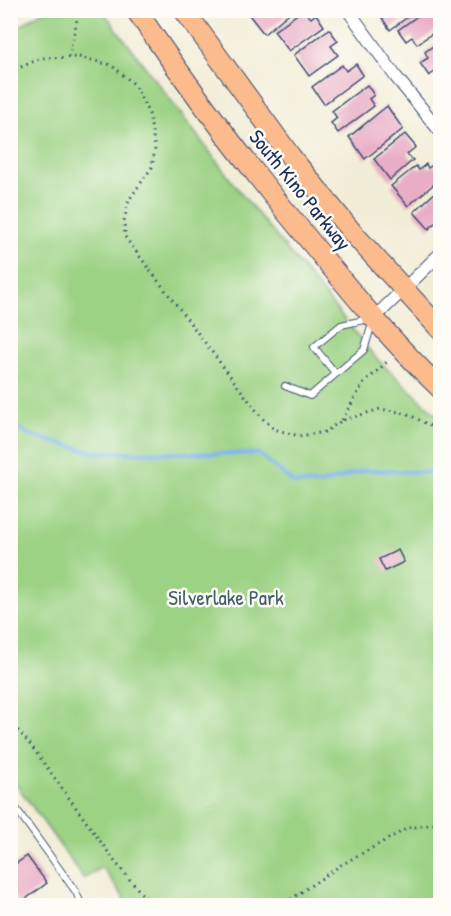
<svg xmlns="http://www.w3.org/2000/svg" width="451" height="916" font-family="'Patrick Hand',sans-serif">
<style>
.green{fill:#9cd284;stroke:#5c8071;stroke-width:1.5}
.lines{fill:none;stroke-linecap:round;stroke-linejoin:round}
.stream{stroke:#74aee4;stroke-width:4.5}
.building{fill:#e9adc6}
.lane-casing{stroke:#3b4c70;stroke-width:8}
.street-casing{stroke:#3b4c70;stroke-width:14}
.primary-casing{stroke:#3b4c70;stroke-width:22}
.path{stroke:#3b4c70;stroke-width:3;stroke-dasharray:1.5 4.5;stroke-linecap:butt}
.lane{stroke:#fff;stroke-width:6}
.street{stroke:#fff;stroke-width:12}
.primary{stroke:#fbbb8d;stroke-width:20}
.labels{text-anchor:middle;stroke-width:5;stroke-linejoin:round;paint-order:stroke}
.street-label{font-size:21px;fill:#1b2f5e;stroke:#fdfcf7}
.park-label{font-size:21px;fill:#426069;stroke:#fdfcf7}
</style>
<rect width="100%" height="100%" fill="#fdfcf7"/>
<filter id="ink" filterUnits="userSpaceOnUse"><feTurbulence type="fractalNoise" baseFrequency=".0167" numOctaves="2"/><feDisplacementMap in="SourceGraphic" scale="12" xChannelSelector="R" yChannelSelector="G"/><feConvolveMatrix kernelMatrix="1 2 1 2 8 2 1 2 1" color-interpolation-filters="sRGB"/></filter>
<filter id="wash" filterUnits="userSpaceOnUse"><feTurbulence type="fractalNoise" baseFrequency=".008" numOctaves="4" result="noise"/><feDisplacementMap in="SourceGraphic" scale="24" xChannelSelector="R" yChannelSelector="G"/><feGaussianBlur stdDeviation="1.35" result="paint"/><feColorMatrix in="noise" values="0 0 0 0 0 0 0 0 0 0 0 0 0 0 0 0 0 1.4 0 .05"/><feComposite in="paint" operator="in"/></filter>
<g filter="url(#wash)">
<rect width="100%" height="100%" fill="#f2edd7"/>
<path class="green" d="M43 11H103L240 192 376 358 440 418V905H129L102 867 84 879 11 777V32Z"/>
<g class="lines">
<path class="stream" d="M10 423 29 435 92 452 259 454 294 483 320 484 365 470 440 473"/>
</g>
<g id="blocks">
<path class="building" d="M257 10H293L264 34 250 16Z
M303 10 311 18 316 14 324 26 289 51 274 31Z
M386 10H417L390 30 380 15Z
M426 10H438L440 15V28L417 44 412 37 406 41 398 30Z
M329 29 338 41 331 46 338 55 309 76 294 55Z
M440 41V68L429 76 420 63 428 58 425 52Z
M356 64 363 75 324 104 312 87 342 65 346 71Z
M367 85 374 95 369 99 374 106 338 133 331 123 337 118 332 111Z
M387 106 403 129 365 159 349 137Z
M405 134 416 147 407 154 413 160 390 180 374 159Z
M426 164 428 168 434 164 440 172V179L408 206 391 186 416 166 419 170Z
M440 188V218L429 229 414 212Z
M398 550 404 562 385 571 379 559Z
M27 856 47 883 19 904 10 892V868Z"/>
</g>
</g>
<g filter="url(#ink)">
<use href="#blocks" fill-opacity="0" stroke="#3b4c70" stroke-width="1.5"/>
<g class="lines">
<defs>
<path id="lane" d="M336 374 314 347 341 325 369 319
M285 386 310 396 364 350 372 324
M10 800 76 892 82 906"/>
<path id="street" d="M348 10 396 77 440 131
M374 318 440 254"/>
<path id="primary" d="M136 10C193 94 254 174 318 251 357 299 396 346 440 388
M184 10 291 157 351 231 440 329"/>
</defs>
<use href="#lane" class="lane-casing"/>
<use href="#street" class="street-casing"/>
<use href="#primary" class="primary-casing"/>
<path class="path" d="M69 57 79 10
M10 72 41 58 79 57 111 65 134 84 149 114 155 149 152 167 129 200 124 221 125 237 262 418 274 429 299 436 325 432 341 421 380 409 406 413 440 431
M342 420 363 384 388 361
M10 721 33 748 116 863 152 906
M281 906 341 865 408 828 433 824 440 826"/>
<use href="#lane" class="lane"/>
<use href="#street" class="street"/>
<use href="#primary" class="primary"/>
</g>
</g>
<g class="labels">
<g class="street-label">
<text transform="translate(300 190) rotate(51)" y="7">South Kino Parkway</text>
</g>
<g class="park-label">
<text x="226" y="605">Silverlake Park</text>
</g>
</g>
<rect width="451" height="916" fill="none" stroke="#fdfcf7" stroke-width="36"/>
</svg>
